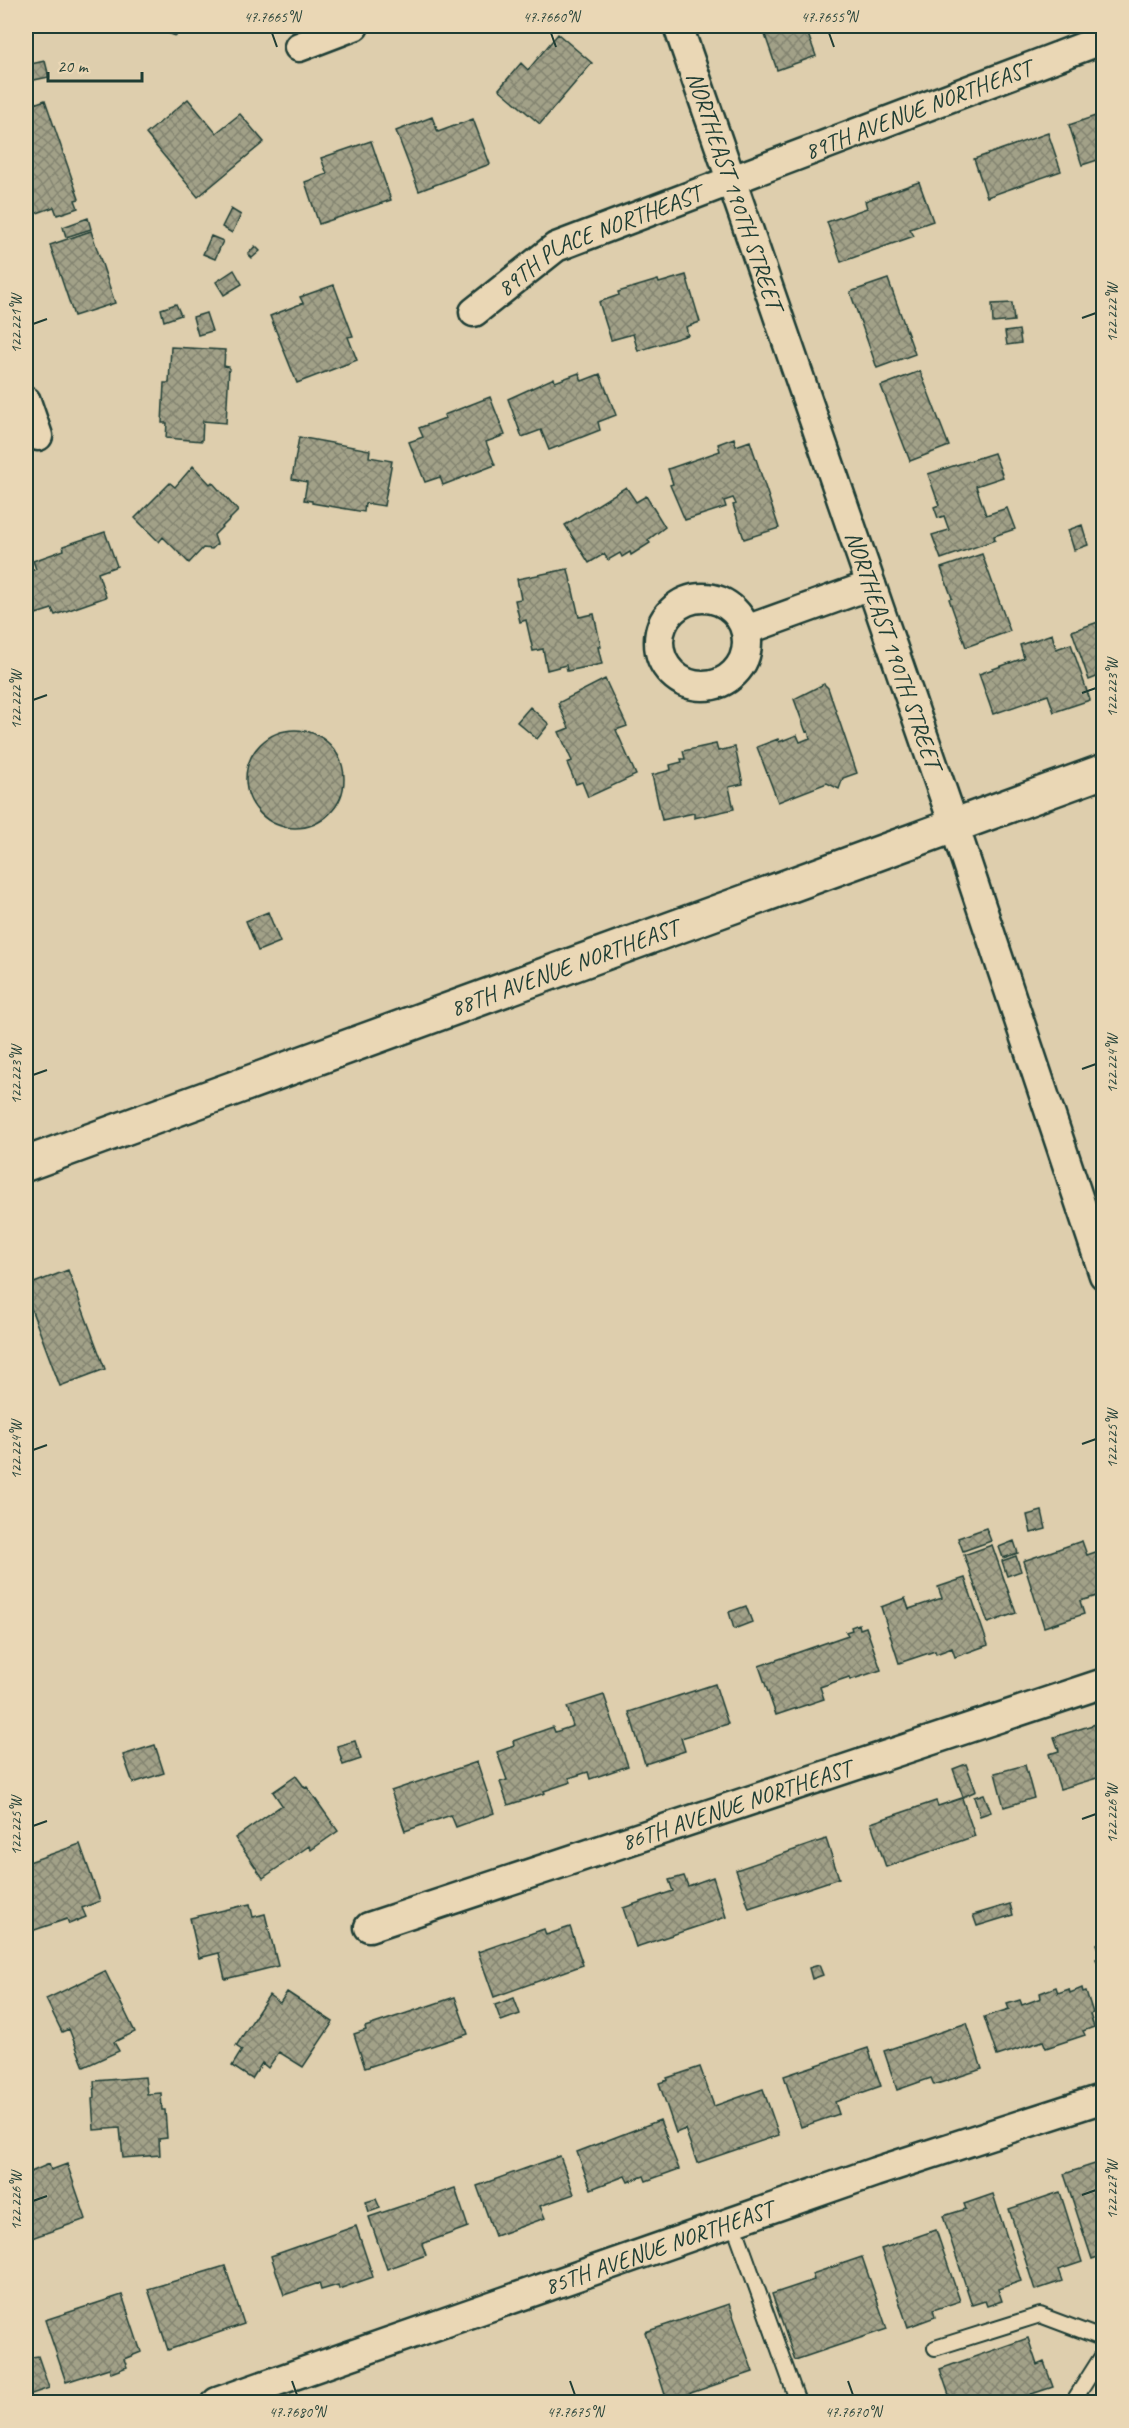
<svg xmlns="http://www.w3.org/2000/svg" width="1129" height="2428" font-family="Caveat,sans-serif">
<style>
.building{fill:url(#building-cross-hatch);stroke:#1f3d34;stroke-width:1.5}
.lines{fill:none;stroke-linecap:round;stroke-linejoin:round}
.service-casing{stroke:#1f3d34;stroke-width:18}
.minor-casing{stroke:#1f3d34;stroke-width:33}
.tertiary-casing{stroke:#1f3d34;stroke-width:38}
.service{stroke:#ead7b5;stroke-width:14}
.minor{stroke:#ead7b5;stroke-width:28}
.tertiary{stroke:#ead7b5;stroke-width:33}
.ticks{fill:none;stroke:#1f3d34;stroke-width:2}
.labels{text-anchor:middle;stroke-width:4.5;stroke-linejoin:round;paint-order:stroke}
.street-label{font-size:24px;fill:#1f3d34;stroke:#ead7b5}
.neatline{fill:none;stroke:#1f3d34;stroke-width:2}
.ticks-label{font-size:15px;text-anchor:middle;fill:#1f3d34}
</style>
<defs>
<pattern id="building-cross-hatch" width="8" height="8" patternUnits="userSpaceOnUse" patternTransform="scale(1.5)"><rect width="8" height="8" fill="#a2a188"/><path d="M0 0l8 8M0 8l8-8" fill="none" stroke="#838470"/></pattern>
</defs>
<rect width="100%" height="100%" fill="#decead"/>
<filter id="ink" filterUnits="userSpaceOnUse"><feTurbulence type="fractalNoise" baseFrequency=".0167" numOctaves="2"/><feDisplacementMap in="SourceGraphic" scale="12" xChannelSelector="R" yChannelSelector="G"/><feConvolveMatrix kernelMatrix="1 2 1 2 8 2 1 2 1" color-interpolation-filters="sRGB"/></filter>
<g filter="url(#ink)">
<path class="building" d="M148 26H180L176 36Z
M762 26H805L816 56 777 70Z
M865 26H886L867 32Z
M558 34 592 63 540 124 499 89 521 63 528 70Z
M45 61 49 77 29 81 26 65Z
M188 99 216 133 240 114 264 142 198 197 146 134Z
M45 100 79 199 75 200 78 208 57 215 54 207 26 217V107Z
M1104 113V158L1082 165 1069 125Z
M432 117 438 132 473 119 490 164 419 191 396 131Z
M1048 133 1061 171 987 197 974 159Z
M371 141 391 200 319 224 305 182 327 174 321 158Z
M919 182 933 221 910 229 914 236 841 262 827 222 867 208 865 201Z
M231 209 241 215 232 233 222 227Z
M88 218 91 229 66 237 63 227Z
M91 231 115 303 74 316 50 245Z
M211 236 223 241 215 259 203 254Z
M255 246 260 251 252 258 248 254Z
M234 270 242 284 224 295 216 282Z
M686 275 700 322 686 327 688 335 638 351 633 334 611 340 599 302 619 295 618 292 658 280 659 283Z
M888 279 915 354 877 368 850 292Z
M334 285 353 336 348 337 357 360 297 383 270 316 303 303 300 297Z
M1012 303 1014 321 993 323 992 304Z
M176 304 181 315 164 321 161 309Z
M206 313 212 331 198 335 193 317Z
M1019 330 1021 343 1007 345 1005 332Z
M171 347 225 350 224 366 229 367 226 423 203 421 202 441 166 438 167 423H162L164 383H169Z
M920 371 949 446 910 461 881 386Z
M579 373 582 381 600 374 616 415 598 422 600 430 549 450 541 430 522 437 508 399 554 378 555 382Z
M490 397 505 435 486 442 495 465 443 485 440 477 425 482 409 442 423 437 419 428 445 418 444 415Z
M299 437 370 450 369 457 392 461 384 506 365 503 364 512 312 503V501L304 500 307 482 292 479Z
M734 438 736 446 750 441 779 528 744 539 733 505 736 504 733 498 724 501 726 507 685 520 670 485 673 484 668 469 720 451 718 444Z
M994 453 1003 477 976 486 986 515 1007 508 1015 529 994 536 995 540 941 559 932 535 949 530 944 516 938 518 934 507 939 505 928 474Z
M193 466 210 484 212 482 238 511 214 535 217 544 212 549 203 548 189 563 163 537 159 542 135 518 170 483 175 487Z
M626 487 636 502 646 496 665 527 648 540 650 543 631 555 630 552 622 557 620 553 608 560 604 554 589 563 565 525Z
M1104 504V524L1097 507Z
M1082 525 1088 545 1074 550 1068 530Z
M105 532 117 566 98 573 106 597 55 615 52 609 36 614 26 584V573L36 569 33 561 64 550 63 546Z
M982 554 1010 631 966 647 949 599 952 598 941 568Z
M568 569 579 617 594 614 601 647H598L602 664 567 671 566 665 547 670 543 649 533 651 526 620 520 622 515 600 521 599 517 579Z
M1104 620V674L1089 680 1072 631Z
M1052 634 1056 649 1071 644 1090 700 1054 712 1048 695 993 714 979 674 1024 658 1020 645Z
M605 679 627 726 616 730 636 775 588 797 582 782 576 784 567 763 572 761 559 732 569 728 558 703Z
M824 684 828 688 857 773 843 778 839 789 827 783 778 802 757 747 778 739 779 742 797 735 800 742 810 738 808 731 806 732 794 699Z
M530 707 549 724 537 739 517 722Z
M246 779a49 49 0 1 1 98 0a49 49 0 1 1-98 0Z
M716 744 718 751 735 747 743 784 729 787 734 809 694 818V813L662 820 652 775 671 770 670 765 682 762 681 759H685L683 751Z
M268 912 280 942 258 951 246 921Z
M68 1270 105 1369 60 1386 26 1295V1286Z
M1042 1511 1046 1529 1031 1533 1027 1515Z
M986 1528 991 1541 963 1551 958 1538Z
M1014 1541 1018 1553 1003 1558 999 1547Z
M1082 1541 1087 1555 1104 1549V1594L1080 1601 1084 1614 1044 1627 1023 1561Z
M992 1545 1016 1613 988 1623 964 1555Z
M1016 1556 1021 1571 1007 1576 1002 1561Z
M965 1578 988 1645 955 1657 952 1648 936 1654 935 1651 899 1663 881 1607 905 1598 909 1609 942 1598 938 1587Z
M746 1606 752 1622 734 1629 729 1612Z
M859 1624 860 1629 866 1627 881 1670 850 1680 849 1677 820 1687 824 1699 776 1715 759 1666 848 1635 846 1632 852 1630 851 1627Z
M715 1684 728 1724 681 1738 685 1751 645 1764 629 1712Z
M604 1695 628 1766 590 1779 588 1772 569 1778 571 1782 544 1791 545 1793 508 1805 500 1782 507 1780 497 1752 514 1746 513 1741 553 1727 555 1732 573 1726 567 1707Z
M1099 1723 1104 1738V1776L1060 1789 1049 1754 1059 1751 1054 1737Z
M355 1741 361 1759 343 1765 337 1746Z
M155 1745 164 1773 133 1783 123 1755Z
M477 1762 494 1813 456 1827 451 1815 405 1831 391 1791Z
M966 1764 976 1791 963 1797 953 1769Z
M1025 1765 1034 1798 1004 1807 995 1773Z
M296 1776 305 1788 307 1787 338 1831 311 1850 309 1846 263 1878 235 1838 282 1805 273 1792Z
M984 1794 991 1812 980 1816 974 1797Z
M962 1798 975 1836 886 1867 871 1823 936 1801 938 1806Z
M826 1839 839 1878 749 1908 736 1870Z
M80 1844 100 1901 82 1908 86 1917 69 1924 67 1919 26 1933V1863Z
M684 1876 688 1886 713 1877 726 1917 636 1947 623 1908 673 1891 669 1880Z
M250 1904 253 1917 265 1914 278 1966 225 1979 219 1953 199 1958 190 1918Z
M1010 1904 1013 1915 977 1926 973 1915Z
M570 1927 583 1965 494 1997 478 1952 544 1929 546 1935Z
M1104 1941V1954L1101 1955 1097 1944Z
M1104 1956V1979L1096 1959Z
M819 1965 823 1975 812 1979 809 1968Z
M105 1971 135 2032 114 2042 119 2051 84 2067 69 2029 62 2032 46 1999Z
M1056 1987 1058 1993 1069 1989 1070 1993 1082 1988 1083 1992 1086 1991 1093 2013 1090 2014 1094 2027 1083 2031 1085 2035 1046 2048 1043 2041 997 2056 984 2017 1009 2009 1007 2004 1020 2000 1022 2005 1041 1998 1040 1993Z
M287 1992 333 2022 303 2067 279 2052 268 2068 262 2063 252 2079 232 2066 242 2050 236 2046 269 1995 280 2003Z
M455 1997 468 2034 365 2068 354 2034 366 2030 365 2027Z
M514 1998 520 2014 501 2021 495 2005Z
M967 2023 982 2069 934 2085 931 2078 897 2090 884 2051Z
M868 2048 881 2086 835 2102 839 2114 801 2127 784 2076Z
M700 2067 714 2106 763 2089 779 2135 697 2163 685 2129 676 2133 659 2083 668 2080 667 2078Z
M145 2077 147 2094 161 2093 162 2110H165L167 2138 159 2139 160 2155 123 2158 120 2128 94 2130 92 2099 95 2098 94 2081Z
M660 2120 679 2169 646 2181 644 2176 628 2182 625 2176 591 2189 577 2152Z
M560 2156 574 2194 540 2206 545 2218 495 2236 477 2186Z
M1104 2161V2255L1092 2259 1064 2174Z
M49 2164 51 2170 67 2164 86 2219 26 2240V2174Z
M455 2188 468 2227 422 2244 426 2255 387 2269 369 2217Z
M1060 2192 1082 2262 1058 2270 1062 2281 1035 2290 1009 2209Z
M993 2194 1021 2281 998 2289 1002 2301 987 2306 985 2301 972 2305 943 2216 966 2209 964 2204Z
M376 2199 380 2208 369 2212 366 2202Z
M356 2226 373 2277 339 2289 338 2285 321 2290 319 2283 284 2295 271 2256Z
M936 2230 960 2301 933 2310 935 2317 908 2327 881 2249Z
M862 2257 887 2329 795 2360 772 2294 814 2280 812 2274Z
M225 2266 244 2324 168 2350 148 2289Z
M122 2295 141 2352 124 2359 127 2367 111 2373 109 2368 66 2382 45 2320Z
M729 2304 753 2372 667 2401 645 2332Z
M1028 2338 1037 2365 1044 2362 1053 2387 1007 2402H958L956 2396 950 2398 940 2369Z
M38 2356 49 2388 26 2396V2358Z"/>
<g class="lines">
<defs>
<path id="service" d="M733 2222 798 2402
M935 2348 1040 2315 1104 2339
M1073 2402 1104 2353"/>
<g id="minor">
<path id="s1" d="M678 26 954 825 1104 1275"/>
<path d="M299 47 354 26"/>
<path id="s2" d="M474 312 556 247 1104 39"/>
<path d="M26 401 38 436"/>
<circle cx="703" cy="642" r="44"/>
<path d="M746 630 871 585"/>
<path id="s3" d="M369 1927 1104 1683"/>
<path id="s4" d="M217 2402 875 2172 1104 2098"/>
</g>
<g id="tertiary">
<path id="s5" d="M26 1164 1104 771"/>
</g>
</defs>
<use href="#service" class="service-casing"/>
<use href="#minor" class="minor-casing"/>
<use href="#tertiary" class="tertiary-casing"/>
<use href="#service" class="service"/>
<use href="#minor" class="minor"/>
<use href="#tertiary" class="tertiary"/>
</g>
</g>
<path class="ticks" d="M272 33 277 47M551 33 556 47M829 33 834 47M1082 318 1096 313M33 324 47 319M1082 693 1096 688M33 700 47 695M1082 1069 1096 1064M33 1075 47 1070M1082 1444 1096 1439M33 1450 47 1445M1082 1819 1096 1814M33 1826 47 1821M1082 2195 1096 2190M33 2201 47 2196M292 2381 297 2395M570 2381 575 2395M848 2381 853 2395"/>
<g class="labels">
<g class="street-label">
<text dy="8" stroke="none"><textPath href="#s2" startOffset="492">89TH AVENUE NORTHEAST</textPath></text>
<text dy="8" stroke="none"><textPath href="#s1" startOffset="174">NORTHEAST 190TH STREET</textPath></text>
<text dy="8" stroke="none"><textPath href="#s2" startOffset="146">89TH PLACE NORTHEAST</textPath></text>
<text dy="8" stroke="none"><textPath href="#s1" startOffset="660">NORTHEAST 190TH STREET</textPath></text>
<text dy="8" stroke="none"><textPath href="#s5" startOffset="573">88TH AVENUE NORTHEAST</textPath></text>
<text dy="8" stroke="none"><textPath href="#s3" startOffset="387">86TH AVENUE NORTHEAST</textPath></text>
<text dy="8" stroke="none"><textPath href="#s4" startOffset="468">85TH AVENUE NORTHEAST</textPath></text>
</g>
</g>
<rect width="1129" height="2428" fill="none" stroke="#ead7b5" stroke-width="66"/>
<path d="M48 72v9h94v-9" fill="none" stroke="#1f3d34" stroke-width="3"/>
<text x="57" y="72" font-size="18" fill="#1f3d34" stroke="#ead7b5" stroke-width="4.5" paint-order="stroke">20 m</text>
<rect x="33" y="33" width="1063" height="2362" class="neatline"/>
<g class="ticks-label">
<text x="272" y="22">47.7665°N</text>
<text x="551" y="22">47.7660°N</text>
<text x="829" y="22">47.7655°N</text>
<text transform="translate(1112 313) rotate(-90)" y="5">122.222°W</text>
<text transform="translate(16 324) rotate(-90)" y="5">122.221°W</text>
<text transform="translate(1112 688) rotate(-90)" y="5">122.223°W</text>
<text transform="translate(16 700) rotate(-90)" y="5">122.222°W</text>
<text transform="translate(1112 1064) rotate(-90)" y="5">122.224°W</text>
<text transform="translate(16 1075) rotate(-90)" y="5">122.223°W</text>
<text transform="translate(1112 1439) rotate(-90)" y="5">122.225°W</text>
<text transform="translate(16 1450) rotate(-90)" y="5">122.224°W</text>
<text transform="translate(1112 1814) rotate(-90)" y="5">122.226°W</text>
<text transform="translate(16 1826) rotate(-90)" y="5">122.225°W</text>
<text transform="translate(1112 2190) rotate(-90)" y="5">122.227°W</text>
<text transform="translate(16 2201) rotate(-90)" y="5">122.226°W</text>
<text x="297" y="2417">47.7680°N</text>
<text x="575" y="2417">47.7675°N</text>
<text x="853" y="2417">47.7670°N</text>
</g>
</svg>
